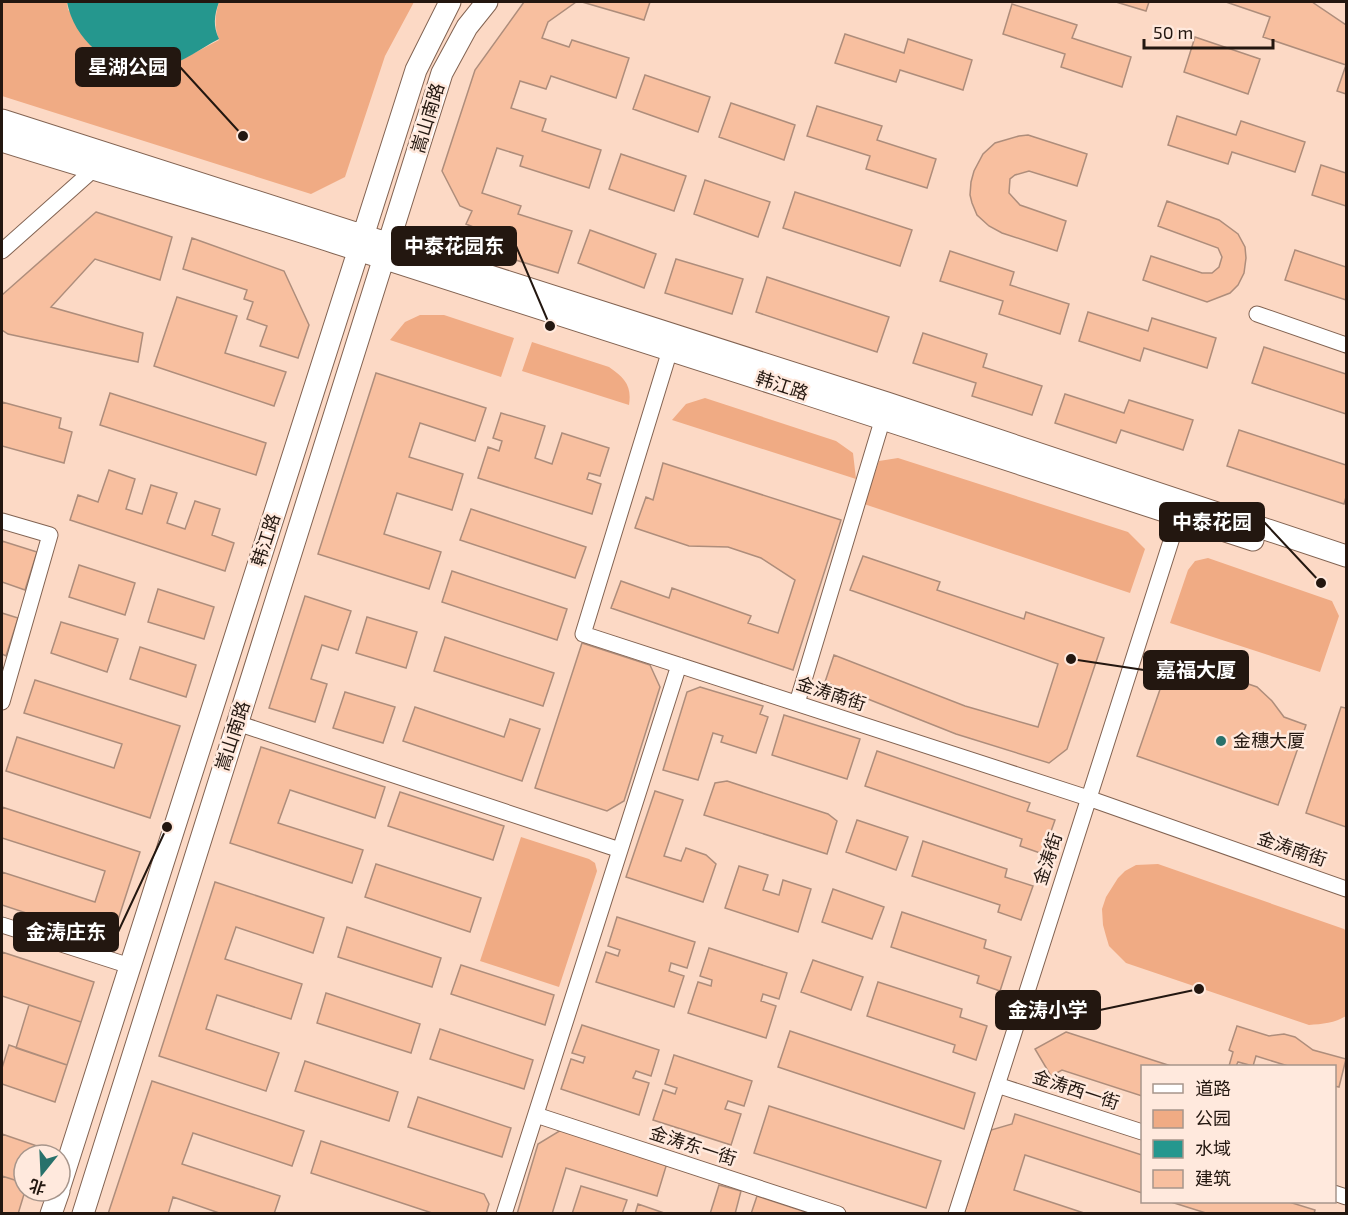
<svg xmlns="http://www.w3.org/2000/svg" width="1348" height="1215" font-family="'Exo 2','Noto Sans SC',sans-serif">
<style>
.green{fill:#f0ab84}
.water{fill:#25978e}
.building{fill:#f8bf9f;stroke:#ae8d7b;stroke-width:1.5}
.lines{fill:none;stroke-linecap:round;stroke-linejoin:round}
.street-casing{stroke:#826352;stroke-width:17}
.secondary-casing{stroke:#826352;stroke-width:23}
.street{stroke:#fff;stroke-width:15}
.secondary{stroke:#fff;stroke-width:21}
.poi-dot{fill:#28716b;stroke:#ffe9dd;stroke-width:2}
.labels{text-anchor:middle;stroke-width:5;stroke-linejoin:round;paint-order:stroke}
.street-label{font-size:18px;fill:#231710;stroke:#ffe9dd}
.poi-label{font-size:18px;fill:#231710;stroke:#ffe9dd;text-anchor:start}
.leader{fill:none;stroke:#231710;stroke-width:2}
.callout-dot{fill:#231710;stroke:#ffe9dd;stroke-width:2}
.callout{fill:#231710;stroke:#231710;stroke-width:2}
.callout-label{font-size:20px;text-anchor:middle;font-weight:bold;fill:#fff}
</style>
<rect width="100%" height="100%" fill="#fcd9c5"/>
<path class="green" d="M2 2H67L68 10 164 67 181 60 219 40C214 26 215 15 219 2H414L385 56 345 177 311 194 2 96Z
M420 315H444L514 338 501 377 390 340 405 322Z
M532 342 609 367C625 378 632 386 629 405L522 371Z
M705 398 836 441 853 453 856 479 672 420 686 404Z
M898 458 1128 532 1145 549 1130 593 864 504 879 461Z
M1208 558 1332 601 1339 616 1320 672 1170 623 1188 570 1195 561Z
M521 837 589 859 595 863 597 871 559 987 480 961Z
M1158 864 1344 929 1346 931V1016C1335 1023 1322 1024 1309 1025L1126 963 1109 946 1106 936 1103 925 1102 909 1106 897 1118 878 1125 871 1136 865Z"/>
<path class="water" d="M67 2H219C214 16 213 26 219 39 201 48 184 62 164 67 120 79 75 45 67 2Z"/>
<path class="building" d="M524 2H576L548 22 542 38 569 47 572 40 629 58 616 98 551 76 546 89 520 81 511 108 546 119 542 131 601 150 589 188 520 166 523 156 497 148 482 193 521 206 518 214 572 231 558 273 506 257 497 246 500 238 466 224 472 211 460 206 442 171 475 70Z
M582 2H650L644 20Z
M1116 2H1149L1146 11Z
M1226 2H1312L1346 25V94L1337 91 1346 65 1263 37 1270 17Z
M1012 4 1077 25 1072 38 1131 57 1122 87 1061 67 1065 54 1003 34Z
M845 34 904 53 908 39 972 60 963 90 900 70 896 82 835 63Z
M1195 37 1260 59 1248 94 1184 72Z
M645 75 710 97 698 132 633 109Z
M731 103 795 125 784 160 719 137Z
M817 106 882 126 877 140 936 159 927 188 866 169 870 156 807 136Z
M1177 116 1236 135 1241 121 1305 142 1295 172 1232 152 1228 164 1168 145Z
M1028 135 1087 154 1077 186 1029 171 1015 175 1010 179 1009 193 1020 205 1066 221 1057 251 1002 233 989 226 977 215 972 203 970 195 971 182 974 171 983 154 995 143 1019 136Z
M621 154 686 176 674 211 609 189Z
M1321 165 1346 173V206L1312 195Z
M705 180 770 202 758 237 694 214Z
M795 192 912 230 900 266 783 228Z
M1167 201 1219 220 1238 234 1245 247 1246 258 1244 273 1238 285 1230 293 1207 302 1143 280 1151 256 1202 273H1212L1219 267 1222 257 1218 248 1158 226Z
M96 212 172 237 160 280 95 259 51 307 143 333 138 362 8 334 2 330V295Z
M590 230 656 254 644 288 578 263Z
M192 238 284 271 309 325 298 358 260 346 267 326 247 319 253 302 244 299 247 290 183 269Z
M1295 250 1346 267V300L1285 280Z
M950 251 1014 272 1010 285 1069 304 1060 334 999 314 1003 301 940 281Z
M676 259 743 279 732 314 665 293Z
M767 277 889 317 877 352 756 312Z
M177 297 237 316 225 353 286 372 274 406 154 366Z
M1088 312 1148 331 1152 318 1216 338 1207 368 1144 348 1140 361 1079 341Z
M923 333 987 354 983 367 1042 386 1032 415 972 396 976 383 913 363Z
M1264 347 1346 374V414L1252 383Z
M376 373 486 408 475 441 420 423 409 457 463 474 452 510 397 493 384 534 441 552 429 589 318 554Z
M110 393 266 443 256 475 100 425Z
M1065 394 1124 413 1129 400 1193 420 1183 450 1121 430 1116 443 1055 423Z
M2 402 61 418 59 428 72 432 64 463 2 446Z
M501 413 545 426 535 458 552 464 562 433 609 448 600 476 589 473 587 479 601 484 592 514 478 478 488 447 499 451 502 441 493 438Z
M1239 430 1346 465V497L1344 504 1227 466Z
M663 463 841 520 793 670 611 608 621 581 669 598 672 588 751 616 748 623 778 633 795 580 761 558 728 547 689 546 635 528 646 497 653 500Z
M109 470 135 479 126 509 142 514 151 485 177 493 167 523 185 529 195 501 220 509 212 535 234 543 225 571 70 520 78 495 98 502Z
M471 509 586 547 575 578 460 540Z
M2 541 37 552 25 590 2 582Z
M863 556 940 582 937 590 1024 619 1026 612 1104 638 1067 749 1049 763 956 734 825 682 834 655 965 706 1038 727 1058 664 850 590Z
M79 565 135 583 125 615 69 597Z
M452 571 567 609 557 640 442 602Z
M158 589 214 607 204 639 148 622Z
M305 596 351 611 338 650 322 645 311 679 327 684 315 722 269 708Z
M2 613 18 618 6 656 2 654Z
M367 617 417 632 406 668 356 653Z
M61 622 118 639 107 672 51 653Z
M445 637 554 673 543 706 434 671Z
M582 643 650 665 660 687 624 801 607 811 535 788Z
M140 647 196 665 186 697 130 679Z
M1165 675 1184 682 1196 678 1228 677 1257 687 1272 701 1284 717 1306 725 1278 805 1137 756Z
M35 680 180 726 150 818 6 771 17 737 114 768 122 744 24 713Z
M700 687 763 706 760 714 768 717 756 753 721 742 723 736 713 733 698 780 663 770 687 692Z
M345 692 395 707 383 743 333 728Z
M415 707 504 737 510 719 540 729 522 781 403 741Z
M1341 707 1346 708V827L1306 813Z
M784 715 860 739 847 779 772 755Z
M261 747 385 787 375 818 290 790 278 823 363 850 352 883 230 843Z
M877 751 1030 803 1027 811 1055 820 1043 854 1020 846 1022 839 865 786Z
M727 781 828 814 837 821 827 854 704 815 715 783Z
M655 791 683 800 664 856 681 861 686 848 706 855 716 864 703 902 626 877Z
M400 792 504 826 493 860 388 826Z
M2 807 140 852 116 926 96 936 2 905V872L95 902 105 871 2 838Z
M857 820 908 837 896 870 846 852Z
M923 841 1007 869 1005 877 1033 886 1021 920 998 912 1000 905 912 876Z
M376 864 481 898 470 932 365 897Z
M739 866 768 875 763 890 779 895 783 880 811 889 798 932 725 908Z
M215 882 324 918 313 953 236 927 225 959 302 984 291 1019 217 995 206 1029 279 1053 266 1091 159 1056Z
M833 889 884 907 872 939 822 922Z
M902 912 986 940 984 948 1011 957 1000 991 977 983 979 976 891 947Z
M617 917 695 942 687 968 671 963 669 971 684 976 674 1007 596 982 606 952 618 956 620 950 608 946Z
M347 927 441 958 432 987 338 957Z
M709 948 787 973 779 999 763 994 761 1001 776 1006 766 1038 688 1013 698 982 711 986 712 980 700 976Z
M2 952 94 982 81 1022 2 996Z
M813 960 863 977 851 1010 801 992Z
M461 965 554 995 545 1025 451 994Z
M878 982 962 1009 960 1017 987 1026 976 1060 953 1052 955 1045 867 1016Z
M326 993 420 1024 411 1053 317 1023Z
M29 1005 81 1022 67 1065 16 1048Z
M582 1025 659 1050 651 1076 636 1071 633 1078 649 1083 639 1115 561 1089 571 1059 583 1063 585 1057 572 1053Z
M1237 1026 1269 1036 1284 1034 1295 1037 1313 1050 1346 1059 1339 1087 1334 1086V1066H1288L1256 1056 1253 1066 1238 1062 1236 1066H1229L1233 1052 1229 1050Z
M440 1029 533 1060 524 1089 430 1059Z
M790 1031 975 1093 964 1129 778 1067Z
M1066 1032 1171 1066H1142V1096L1062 1070 1051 1076 1035 1049Z
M9 1045 67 1065 55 1102 2 1084V1068Z
M674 1055 752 1081 744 1106 728 1101 725 1109 741 1114 731 1145 653 1120 663 1090 675 1094 677 1088 665 1084Z
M305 1061 398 1092 389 1121 295 1091Z
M152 1081 304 1131 292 1166 193 1133 182 1164 280 1196 274 1214H222L173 1197 168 1214H108Z
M418 1097 511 1128 502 1157 408 1127Z
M769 1106 941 1161 926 1208 754 1153Z
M1015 1114 1142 1155V1193L1025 1155 1014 1190 1087 1214H964L991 1130 1012 1124Z
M561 1130 667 1163 657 1196 566 1168 552 1214H517L538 1144Z
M2 1134 40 1147 38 1155H24V1183L2 1176Z
M321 1141 484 1194 489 1204 486 1214H435L311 1173Z
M2 1176 24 1183V1191H25L18 1214H2Z
M719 1185 741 1191 735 1214H710Z
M581 1186 627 1200 622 1214H572Z
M757 1196 812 1214H751Z
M1171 1202H1289L1315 1210 1314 1214H1209Z
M638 1204 667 1214H635Z"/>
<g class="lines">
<defs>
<path id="street" d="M2 251 93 170
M1257 314 1346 345
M670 350 583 634 1088 798 1346 889
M2 521 50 535 2 702
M797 703 883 418
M237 723 620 850
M2 925 130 966
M997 1085 1142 1132
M536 1115 838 1214
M1334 1193 1346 1197
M504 1214 679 665
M956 1214 1179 516"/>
<path id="secondary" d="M2 120 887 403 1346 556
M2 141C113 176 225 207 336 243 642 340 948 440 1253 540
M60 1186 416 70 450 2
M51 1214 59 1191
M83 1214 442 73 467 27 487 2"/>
</defs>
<use href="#street" class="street-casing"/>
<use href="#secondary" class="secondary-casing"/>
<use href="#street" class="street"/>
<use href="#secondary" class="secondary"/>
</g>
<circle class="poi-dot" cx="1221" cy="741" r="6"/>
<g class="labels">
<g class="street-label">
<text transform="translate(428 118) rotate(-73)" y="6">嵩山南路</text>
<text transform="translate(782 386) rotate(18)" y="6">韩江路</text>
<text transform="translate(266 540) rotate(-72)" y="6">韩江路</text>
<text transform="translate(831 694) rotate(18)" y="6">金涛南街</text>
<text transform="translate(233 736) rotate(-72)" y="6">嵩山南路</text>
<text transform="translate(1292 849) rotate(19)" y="6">金涛南街</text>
<text transform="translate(1048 859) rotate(-72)" y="6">金涛街</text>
<text transform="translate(1076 1090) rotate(18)" y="6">金涛西一街</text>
<text transform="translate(693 1146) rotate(18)" y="6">金涛东一街</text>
</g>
<g class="poi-label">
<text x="1233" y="747">金穗大厦</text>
</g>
</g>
<path class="leader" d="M243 136L180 67M550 326L516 246M1321 583L1264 522M1071 659L1144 670M167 827L118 932M1199 989L1100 1010"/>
<g class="callout-dot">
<circle cx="243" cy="136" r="6"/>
<circle cx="550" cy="326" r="6"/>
<circle cx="1321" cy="583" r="6"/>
<circle cx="1071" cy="659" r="6"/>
<circle cx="167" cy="827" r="6"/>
<circle cx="1199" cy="989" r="6"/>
</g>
<g class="callout">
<rect x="76" y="48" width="104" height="38" rx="6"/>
<rect x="392" y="227" width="124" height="38" rx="6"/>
<rect x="1160" y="503" width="104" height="38" rx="6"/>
<rect x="1144" y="651" width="104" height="38" rx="6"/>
<rect x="14" y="913" width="104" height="38" rx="6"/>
<rect x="996" y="991" width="104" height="38" rx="6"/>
</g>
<g class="callout-label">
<text x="128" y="74">星湖公园</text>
<text x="454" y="253">中泰花园东</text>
<text x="1212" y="529">中泰花园</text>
<text x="1196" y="677">嘉福大厦</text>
<text x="66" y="939">金涛庄东</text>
<text x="1048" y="1017">金涛小学</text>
</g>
<rect width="1348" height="1215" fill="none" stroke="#231710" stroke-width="6"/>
<rect x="1141" y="1065" width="195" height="138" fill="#ffe9dd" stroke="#a7958b" stroke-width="1.5"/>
<rect x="1153" y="1084" width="30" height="9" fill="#ffffff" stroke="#a7958b" stroke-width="1.5"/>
<text x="1195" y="1095" font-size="18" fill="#231710">道路</text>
<rect x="1153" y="1110" width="30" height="18" fill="#f0ab84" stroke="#a7958b" stroke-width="1.5"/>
<text x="1195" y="1125" font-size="18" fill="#231710">公园</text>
<rect x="1153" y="1140" width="30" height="18" fill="#25978e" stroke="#a7958b" stroke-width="1.5"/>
<text x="1195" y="1155" font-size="18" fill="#231710">水域</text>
<rect x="1153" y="1170" width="30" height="18" fill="#f8bf9f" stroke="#a7958b" stroke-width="1.5"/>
<text x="1195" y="1185" font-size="18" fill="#231710">建筑</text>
<g transform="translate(42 1173) rotate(198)"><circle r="28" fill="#ffe9dd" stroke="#a7958b" stroke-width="1.5"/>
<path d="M0-4.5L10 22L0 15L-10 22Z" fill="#28716b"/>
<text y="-9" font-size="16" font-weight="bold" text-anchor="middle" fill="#231710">北</text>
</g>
<path d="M1144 39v9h129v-9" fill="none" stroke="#231710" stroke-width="3"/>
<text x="1153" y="39" font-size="18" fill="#231710" stroke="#ffe9dd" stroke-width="4.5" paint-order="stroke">50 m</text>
</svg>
